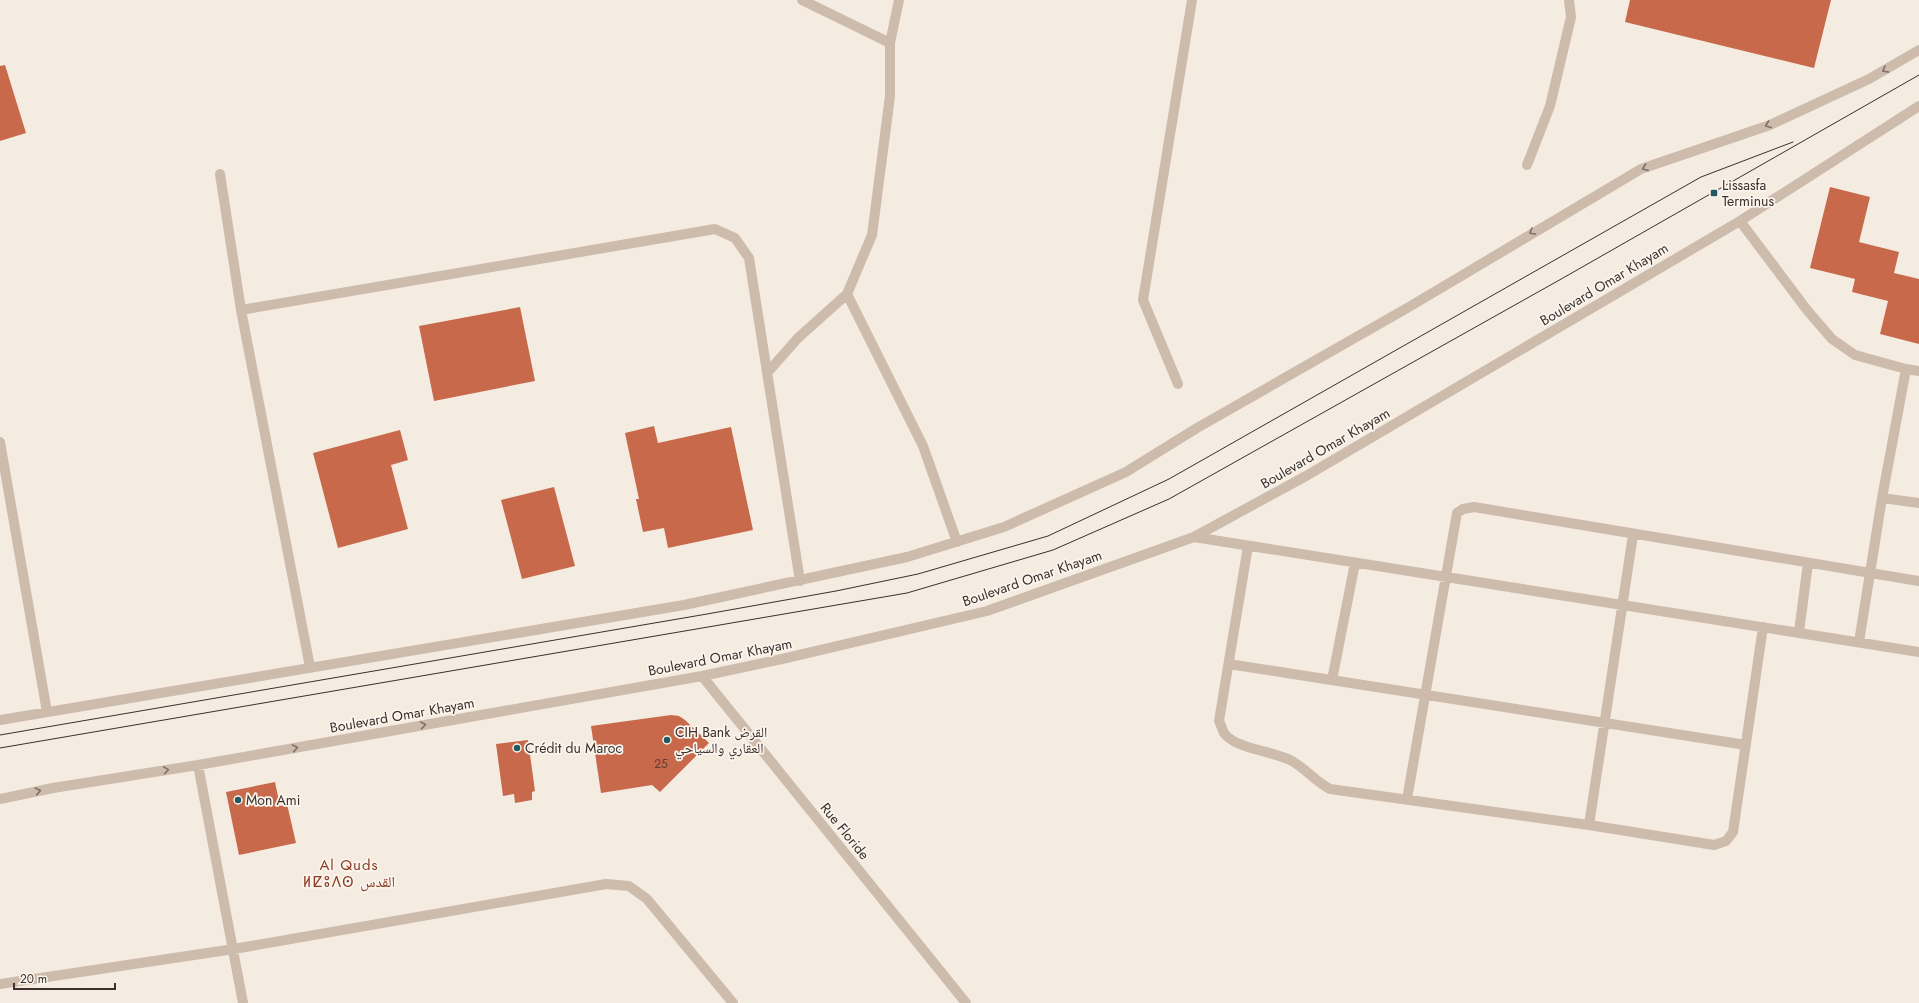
<svg xmlns="http://www.w3.org/2000/svg" width="1919" height="1003" font-family="Jost,'Noto Naskh Arabic','Noto Sans Tifinagh',sans-serif">
<style>
.building{fill:#c8694b}
.lines{fill:none;stroke-linecap:round;stroke-linejoin:round}
.minor{stroke:#cdbbac;stroke-width:10}
.tram{stroke:#3b302b;stroke-width:1}
.oneway{stroke:#7d6f65}
.poi-dot{fill:#1f5a5e;stroke:#fbf5ee;stroke-width:1.5}
.labels{text-anchor:middle;stroke-width:3.5;stroke-linejoin:round;paint-order:stroke}
.number-label{font-size:12px;fill:#5e3e33}
.poi-label{font-size:14px;fill:#3b302b;stroke:#fbf5ee;text-anchor:start}
.street-label{font-size:14px;fill:#3b302b;stroke:#fbf5ee}
.neighbourhood-label{font-size:15px;letter-spacing:1px;fill:#8c3b22;stroke:#fbf5ee}
</style>
<rect width="100%" height="100%" fill="#f4ebe1"/>
<path class="building" d="M1630 0H1831L1814 68 1625 22Z
M5 65 26 133 0 141V66Z
M1830 187 1870 197 1859 242 1899 252 1894 273 1919 279V344L1880 334 1888 301 1852 292 1855 279 1810 268Z
M520 307 535 381 434 401 419 326Z
M654 426 658 443 731 427 753 530 668 548 664 528 643 532 636 499H639L625 433Z
M400 430 408 460 391 465 408 529 338 548 313 453Z
M554 487 575 566 522 579 501 500Z
M671 715 679 716 685 720 709 743 660 792 652 785 601 793 591 726Z
M528 740 535 791 532 792V800L515 803 514 794 503 796 496 744Z
M275 782 280 806 287 804 296 843 239 855 226 792Z"/>
<g class="lines">
<path class="minor" d="M802 0 890 43
M1527 165 1550 106 1571 17 1569 0
M220 174 241 310 310 667
M1740 221 1807 310 1832 339 1855 355 1906 369 1919 371
M847 294 923 446 957 542
M241 310 715 229 735 238 749 258 800 581
M767 373 798 338 847 294 872 235 890 96V43L899 0
M1178 384 1143 300 1192 0
M0 442 47 712
M1882 498 1919 503
M1194 537 1919 652
M1248 546 1219 721C1221 724 1222 729 1224 733 1235 749 1274 751 1292 761 1306 769 1316 782 1330 789L1589 825 1714 845 1726 841 1733 832 1763 627
M1799 632 1808 563
M1859 642 1882 498 1906 369
M1229 664 1746 745
M702 676 966 1003
M1332 680 1355 563
M0 720 684 605 907 557 1004 527 1126 472 1197 428 1409 307 1641 169 1770 125 1869 79 1919 50
M198 765 243 1003
M0 799 53 788 198 765 702 676 782 659 987 611 1194 537 1306 476 1740 221 1919 106
M1407 799 1457 513 1463 509 1474 507 1919 581
M1589 825 1633 535
M0 984 234 949 606 884 629 886 647 899 733 1003"/>
<path class="tram" d="M0 735 707 614 836 591 918 574 1048 536 1169 479 1701 177 1793 142
M0 748 907 593 1053 550 1169 499 1563 278 1919 75"/>
</g>
<defs><path id="oneway-chevron" d="M-2-3.5L2.5 0L-2 3.5" fill="none" stroke-width="1.6" stroke-linecap="round" stroke-linejoin="round"/></defs>
<g class="oneway">
<use href="#oneway-chevron" transform="translate(1885 70) rotate(150)"/>
<use href="#oneway-chevron" transform="translate(1768 125) rotate(159)"/>
<use href="#oneway-chevron" transform="translate(1645 168) rotate(159)"/>
<use href="#oneway-chevron" transform="translate(1532 232) rotate(149)"/>
<use href="#oneway-chevron" transform="translate(423 725) rotate(-10)"/>
<use href="#oneway-chevron" transform="translate(295 748) rotate(-10)"/>
<use href="#oneway-chevron" transform="translate(166 770) rotate(-9)"/>
<use href="#oneway-chevron" transform="translate(38 791) rotate(-12)"/>
</g>
<g class="poi-dot">
<rect x="1710" y="189" width="8" height="8" rx="2"/>
<circle cx="667" cy="740" r="4"/>
<circle cx="517" cy="748" r="4"/>
<circle cx="238" cy="800" r="4"/>
</g>
<g class="labels">
<g class="number-label">
<text x="661" y="768">25</text>
</g>
<g class="poi-label">
<text x="1722" y="190">Lissasfa<tspan x="1722" dy="16">Terminus</tspan></text>
<text x="675" y="737">CIH Bank القرض<tspan x="675" dy="16">العقاري والسياحي</tspan></text>
<text x="525" y="753">Crédit du Maroc</text>
<text x="246" y="805">Mon Ami</text>
</g>
<g class="street-label">
<text transform="translate(1604 284) rotate(-31)" y="5">Boulevard Omar Khayam</text>
<text transform="translate(1325 448) rotate(-30)" y="5">Boulevard Omar Khayam</text>
<text transform="translate(1032 578) rotate(-19)" y="5">Boulevard Omar Khayam</text>
<text transform="translate(720 657) rotate(-11)" y="5">Boulevard Omar Khayam</text>
<text transform="translate(402 715) rotate(-10)" y="5">Boulevard Omar Khayam</text>
<text transform="translate(845 831) rotate(51)" y="5">Rue Floride</text>
</g>
<g class="neighbourhood-label">
<text x="349" y="870">Al Quds<tspan x="349" dy="17">ⵍⵇⵓⴷⵙ القدس</tspan></text>
</g>
</g>
<path d="M14 983v6h101v-6" fill="none" stroke="#3b302b" stroke-width="2"/>
<text x="20" y="983" font-size="12" fill="#3b302b" stroke="#fbf5ee" stroke-width="3" paint-order="stroke">20 m</text>
</svg>
